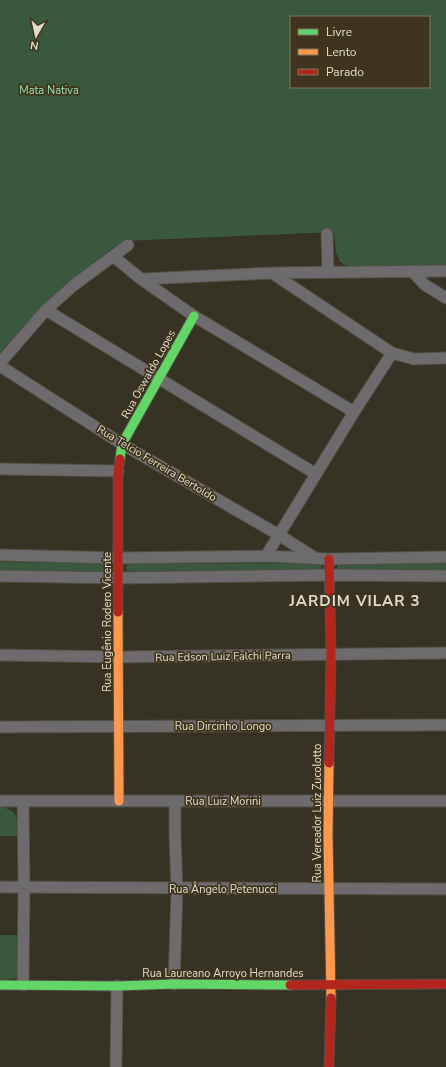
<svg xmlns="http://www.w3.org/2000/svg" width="446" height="1067" font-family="'Nunito Sans',sans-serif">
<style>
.green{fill:#39583e;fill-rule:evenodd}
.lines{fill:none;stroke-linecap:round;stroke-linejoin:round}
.street-casing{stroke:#535044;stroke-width:13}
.fast-casing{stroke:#535044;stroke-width:11}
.slow-casing{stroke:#535044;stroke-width:11}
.jam-casing{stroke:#535044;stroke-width:11}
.street{stroke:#6e6b6e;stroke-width:11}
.fast{stroke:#63d668;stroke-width:9}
.slow{stroke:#ff974d;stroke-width:9}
.jam{stroke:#b3261e;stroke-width:9}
.labels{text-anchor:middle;stroke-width:3.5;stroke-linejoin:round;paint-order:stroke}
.park-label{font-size:11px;fill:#99e4aa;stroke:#3e351c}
.street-label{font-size:11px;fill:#e1dbcd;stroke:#3e351c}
.district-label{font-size:15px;font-weight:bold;letter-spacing:1px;fill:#e1dbcd;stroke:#3e351c}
</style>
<rect width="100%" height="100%" fill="#363224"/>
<path class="green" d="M0 0H446V266L348 267 340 262 336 253 334 232 124 241 110 250 96 261 37 312 0 353ZM291 17H429V87H291Z
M0 562 106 563 109 566 110 569 106 572 0 571Z
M446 562V571L337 570V565L338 564Z
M319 563 321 564 322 570 319 572H130L126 570V567L127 565 130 564Z
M0 806C20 812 17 818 17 836H0Z
M0 935H20L18 978 0 980Z"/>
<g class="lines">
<defs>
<path id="street" d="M327 234 328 272
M113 256 141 279 194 316 354 412
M412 271 425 285 446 298
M272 273 392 353 414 359 446 358
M141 279 272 273 446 271
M46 310 316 474
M0 363 46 310 74 285 128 245
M0 366 122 444 279 535 315 558
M0 469 118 471
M0 555 119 558 266 556 329 559 446 557
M266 556 354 412 392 353
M0 576 118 578 329 575 446 576
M0 655 119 657 446 653
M0 727 446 725
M0 801H446
M0 887 446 889
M174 984 177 889 175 836V801
M23 985 24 887 23 801
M116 1067 117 986"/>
<path id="fast" d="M120 459 122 444 194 316
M0 985 117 986 174 984 290 985"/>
<path id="slow" d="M118 612 119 801
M329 763 328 835 331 998"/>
<path id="jam" d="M329 559 331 655 329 763
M118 612V471L120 459
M290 985 446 984
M329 1067 331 998"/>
</defs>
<use href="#street" class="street-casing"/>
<use href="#fast" class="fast-casing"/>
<use href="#slow" class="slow-casing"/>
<use href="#jam" class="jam-casing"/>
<use href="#street" class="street"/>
<use href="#fast" class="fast"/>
<use href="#slow" class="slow"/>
<use href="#jam" class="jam"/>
</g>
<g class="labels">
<g class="park-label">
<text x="49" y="94">Mata Nativa</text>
</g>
<g class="street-label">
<text transform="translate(148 374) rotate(-61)" y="4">Rua Oswaldo Lopes</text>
<text transform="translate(157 463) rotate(31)" y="4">Rua Telcio Ferreira Bertoldo</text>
<text transform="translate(107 622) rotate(-90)" y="4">Rua Eugênio Rodero Vicente</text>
<text transform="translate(223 656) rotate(-1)" y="4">Rua Edson Luiz Falchi Parra</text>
<text x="223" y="730">Rua Dircinho Longo</text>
<text x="223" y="805">Rua Luiz Morini</text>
<text transform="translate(317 813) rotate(-90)" y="4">Rua Vereador Luiz Zucolotto</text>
<text x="223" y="893">Rua Ângelo Petenucci</text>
<text x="223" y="977">Rua Laureano Arroyo Hernandes</text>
</g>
<g class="district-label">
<text x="355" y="606">JARDIM VILAR 3</text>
</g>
</g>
<rect x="290" y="16" width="140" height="72" fill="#3e351c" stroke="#7f7763"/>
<rect x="298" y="29" width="20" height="6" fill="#63d668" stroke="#7f7763"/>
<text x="326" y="36" font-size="12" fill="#e1dbcd">Livre</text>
<rect x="298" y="49" width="20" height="6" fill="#ff974d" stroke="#7f7763"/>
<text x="326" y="56" font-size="12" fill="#e1dbcd">Lento</text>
<rect x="298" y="69" width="20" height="6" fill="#b3261e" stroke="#7f7763"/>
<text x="326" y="76" font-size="12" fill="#e1dbcd">Parado</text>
<g transform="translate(36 36) rotate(189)" stroke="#3e351c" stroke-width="3" paint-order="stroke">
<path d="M0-3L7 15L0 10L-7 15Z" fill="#e1dbcd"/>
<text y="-6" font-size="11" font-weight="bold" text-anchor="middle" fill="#e1dbcd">N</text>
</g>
</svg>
